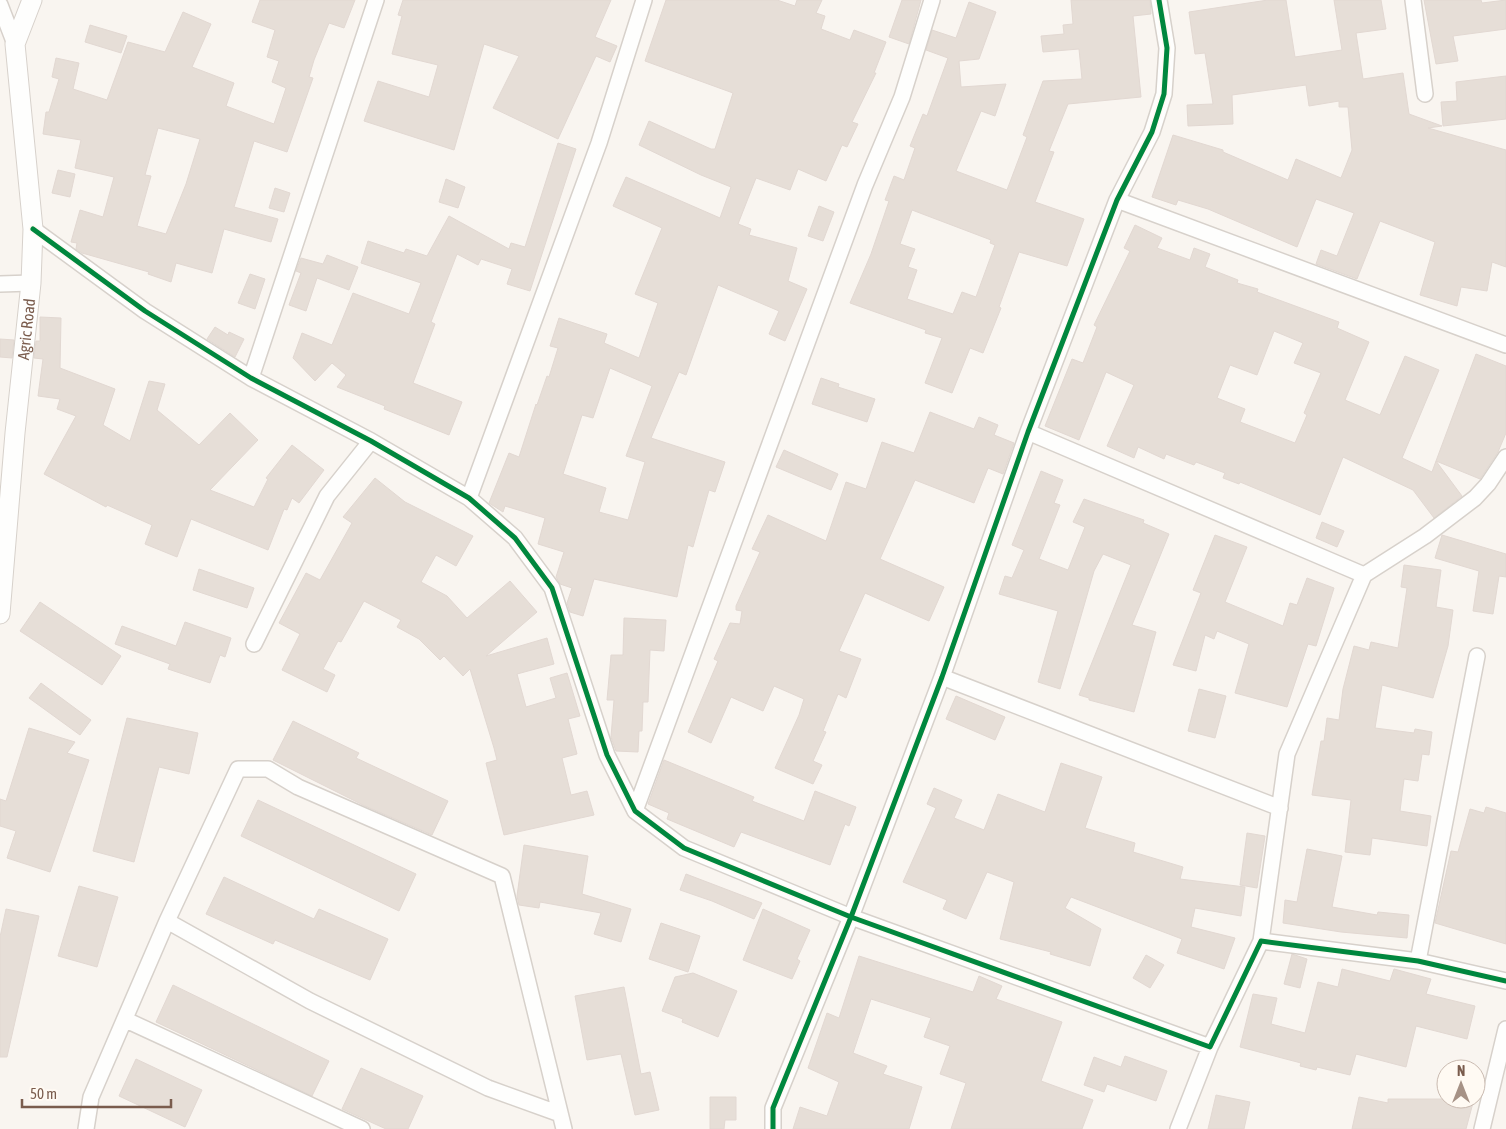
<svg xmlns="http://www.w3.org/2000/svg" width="1506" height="1129" font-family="'Asap Condensed',sans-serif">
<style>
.building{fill:#e6ded7;stroke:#e2d8d2;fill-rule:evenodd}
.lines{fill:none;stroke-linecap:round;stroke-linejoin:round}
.minor-casing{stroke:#d7d1cb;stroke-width:18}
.tertiary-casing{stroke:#d7d1cb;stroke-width:21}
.minor{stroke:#fefefd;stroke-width:15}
.tertiary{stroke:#fefefd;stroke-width:19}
.cycleway-casing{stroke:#fffaf3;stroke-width:8}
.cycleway{stroke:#00873e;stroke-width:5}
.labels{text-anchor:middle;stroke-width:4.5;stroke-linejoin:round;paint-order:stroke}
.street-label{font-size:16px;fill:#7a5c4d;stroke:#fffaf3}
</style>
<rect width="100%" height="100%" fill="#f9f5f0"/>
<path class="building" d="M260 0H355L344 28 329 23 314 60 309 77 313 78 287 152 254 141 234 207 278 219 271 242 224 229 212 273 176 263 171 282 148 274 149 272 82 253 76 249 77 243 71 242 80 210 103 217 114 177 75 168 81 140 43 134 46 112H49L59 79 52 77 56 58 79 63 73 89 107 100 128 42 165 52 183 12 211 24 192 67 234 83 226 106 274 124 286 88 272 82 279 61 267 57 275 30 252 22ZM158 128 200 139 186 184 166 234 137 226 151 176 145 175Z
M403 0H611L595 37 617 46 610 62 596 56 558 139 493 108 519 56 484 44 454 150 364 121 378 81 429 97 438 65 392 54 402 16 398 15Z
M666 0H777L795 6 797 0H822L816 13 825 16 821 29 850 40 854 30 886 42 874 73H876L852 122 858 124 847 147 842 145 826 181 798 169 790 190 756 178 738 224 751 229 749 235 797 248 788 281 807 289 785 341 769 334 779 311 718 285 686 375 679 372 651 438 725 462 715 492 709 490 693 547 688 545 677 597 594 579 583 616 570 612 567 603 572 588 560 584 556 577 564 552 538 544 545 518 505 506 503 512 489 503 509 453 519 457 536 404 537 405 547 376 549 377 558 348 550 346 559 318 607 334 604 343 639 358 658 303 635 294 662 228 613 206 626 177 720 218 731 187 701 175 639 145 649 121 711 149H715L733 93 645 61ZM610 368 652 386 626 456 645 462 628 520 599 512 606 488 563 474 582 415 593 418Z
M902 0H921L909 44 889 37Z
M1071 0H1150L1151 14 1133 16 1141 97 1068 104 1049 151 1054 152 1035 202 1084 219 1067 266 1019 252 999 307 1001 308 983 353 970 348 952 393 925 383 942 338 925 333 926 330 850 303 871 254 889 201 885 200 894 176 904 180 915 148 910 146 923 114 927 116 948 58 926 50 932 30 956 38 969 2 996 12 979 59 959 61 961 87 1006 84 995 116 981 111 956 171 1007 190 1027 137 1023 135 1043 81 1082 79 1079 49 1043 52 1041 36 1064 34 1063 25 1073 24ZM912 210 991 240 990 243 995 245 976 297 962 292 953 314 907 299 917 270 908 267 915 249 900 244Z
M1268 0H1286L1295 57 1342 50 1334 0H1381L1386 29 1356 33 1363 79 1403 73 1409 114 1442 126 1428 128 1506 150V267L1492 262 1487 291 1461 287 1457 306 1420 295 1435 242 1380 221 1357 279 1316 264 1321 250 1337 256 1354 213 1316 199 1297 247 1208 209 1178 200 1176 205 1152 197 1173 135 1223 150V152L1288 180 1296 159 1341 178 1352 150 1348 107H1339V101L1309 106 1306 85 1232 95 1233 124 1188 126 1187 105 1213 104 1205 53 1195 54 1189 12Z
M1424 0H1481L1482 3 1506 0V29L1453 36 1458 61 1436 64Z
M90 25 127 36 121 53 85 42Z
M1506 76V119L1443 126 1441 102 1457 101 1456 82Z
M558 143 576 149 530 291 507 284 512 269 481 259 478 265 457 254 431 322 435 324 413 383 462 402 449 435 384 409 385 406 337 387 346 375 332 363 315 381 293 358 302 333 332 345 353 293 409 314 421 283 361 263 368 241 404 253 406 249 427 256 449 216 509 249 511 243 525 247Z
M58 170 75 174 70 197 52 193Z
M446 179 465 187 458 208 439 202Z
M275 188 290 193 284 212 269 208Z
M819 206 834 212 823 241 808 236Z
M1135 225 1162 238 1157 248 1190 260 1194 248 1210 254 1205 267 1238 280 1237 283 1258 289 1257 292 1339 322 1337 328 1369 342 1345 400 1380 415 1405 356 1439 370 1402 458 1432 472 1436 461 1462 496 1434 518 1413 490 1343 457 1320 515 1240 482 1239 484 1223 478 1225 473 1196 462 1194 465 1166 454 1164 459 1138 447 1134 458 1107 446 1134 385 1106 372 1079 440 1045 426 1072 359 1083 363 1097 327 1094 325 1130 251 1124 248ZM1274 331 1303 343 1294 363 1321 373 1304 413 1307 415 1295 443 1240 422 1245 409 1217 398 1230 365 1257 375Z
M327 255 358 267 349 290 317 278 306 311 289 305 301 273 296 271 301 258 323 264Z
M250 274 265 279 255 309 238 303Z
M40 317 61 318 60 368 115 389 103 425 130 441 149 381 165 384 157 410 199 445 230 413 258 440 210 490 254 507 268 479 266 478 292 445 324 470 299 503 292 498 287 510 284 509 268 550 191 519 177 557 145 544 152 525 107 505 106 507 44 474 76 416 57 409 60 399 38 396 43 359 34 358 36 341H40Z
M215 327 228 335 229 332 244 339 235 357 207 339Z
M0 339 14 340 12 358 0 357Z
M1476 354 1506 366V433L1498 452 1480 479 1436 461Z
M821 378 839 384 838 387 875 399 867 422 812 404Z
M930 412 974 429 979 417 998 425 994 435 1014 443 1003 474 988 468 974 503 915 480 880 559 944 587 929 621 865 593 839 651 861 659 846 698 838 694 823 731 826 732 813 761 822 765 813 784 775 768 799 715 804 699 774 686 763 711 731 697 711 743 688 732 718 661 714 659 730 623 740 624 742 611 736 610V606L760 552 752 549 768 515 826 541 846 482 866 489 882 442 914 453Z
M784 450 838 474 831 490 776 467Z
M1041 471 1063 480 1054 503 1060 505 1039 559 1068 570 1085 527 1073 522 1084 499 1144 520 1143 523 1169 534 1132 625 1156 632 1134 712 1089 700V698L1079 695 1131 565 1103 554 1094 571 1060 689 1038 682 1058 611 999 594 1005 576 1012 578 1024 550 1012 545Z
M375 478 405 502 473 536 456 566 436 555 421 582 447 596 467 618 510 581 537 612 486 656 547 638 554 664 517 674 526 707 556 698 550 678 567 673 580 716 568 719 577 754 562 758 571 795 587 791 594 815 504 835 486 763 497 760 494 748 470 669 463 676 444 656 440 660 419 639 397 627 401 620 364 601 341 642 338 641 323 669 335 675 327 692 282 670 300 634 279 623 306 573 320 580 352 523 343 517Z
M1322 522 1344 531 1337 547 1316 538Z
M1215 535 1247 547 1225 602 1283 626 1290 603 1297 605 1307 578 1334 588 1316 646 1308 644 1287 707 1235 693 1249 644 1217 631 1214 639 1205 635 1196 671 1173 665 1201 593 1193 590Z
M1442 535 1506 554V577L1499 576 1493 614 1473 611 1479 571 1435 558Z
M1404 565 1441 570 1436 607 1453 610 1448 646 1433 698 1382 685 1375 728 1414 733 1415 729 1432 732 1429 755 1422 754 1418 781 1404 779 1400 811 1431 816 1427 846 1372 838 1370 855 1345 852 1351 800 1312 795 1321 741H1324L1327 718 1339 720 1343 689 1354 646 1369 650 1371 642 1398 648 1407 588 1401 587Z
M199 569 254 588 247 608 193 590Z
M40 602 121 656 102 685 20 631Z
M624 618 666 620 664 651 650 650 648 702H643L642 731H639L638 752 616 751 611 737 614 700H607L611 655H623Z
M185 622 231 638 225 657 220 655 210 683 168 669 170 664 115 644 122 626 176 646Z
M41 683 91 720 80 735 29 698Z
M1199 689 1226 696 1215 738 1188 731Z
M956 696 1005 717 995 740 946 719Z
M127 718 198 733 189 774 159 767 134 862 93 851Z
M293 721 359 753 356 758 448 801 432 835 365 806 273 760Z
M29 728 75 742 67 753 89 760 50 872 7 858 16 831 0 826V799L6 801Z
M664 760 754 797 752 801 804 821 815 791 856 807 849 826 845 824 830 865 741 832 734 847 667 819 669 813 648 804Z
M1061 763 1102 777 1085 828 1135 843 1133 852 1183 867 1180 879 1245 887 1241 916 1195 908 1191 927 1235 938 1224 969 1177 953 1182 939 1071 897 1065 908 1101 929 1090 966 1050 954 1051 952 1000 939 1014 882 987 872 966 919 943 909 947 900 903 882 936 808 927 804 934 788 962 800 954 818 984 830 998 794 1045 812Z
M258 800 416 874 399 911 241 836Z
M1486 807 1506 813V944L1435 923 1451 851 1458 852 1470 809 1484 813Z
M1247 833 1265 836 1257 888 1240 885Z
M524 845 588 856 582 894 631 909 621 942 594 934 601 913 540 902 539 908 519 905 517 896Z
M1307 849 1342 856 1332 907 1377 915 1378 912 1409 915 1407 938 1341 932 1283 923 1285 900 1297 902Z
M686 874 762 903 754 919 712 901 680 890Z
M224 877 314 919 319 909 388 939 370 980 275 940 273 944 206 914Z
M79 886 118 897 97 967 58 956Z
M6 909 39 916 7 1057H0V937Z
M763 909 810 930 797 959 800 961 792 979 743 960Z
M661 923 700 936 688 972 649 959Z
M1292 954 1307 959 1300 988 1284 984Z
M1146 955 1164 965 1150 988 1133 978Z
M859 956 973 992 979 976 1002 986 996 999 1062 1022 1041 1081 1093 1100 1082 1129H951L966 1083 940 1074 950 1046 924 1037 931 1018 871 999 853 1053 887 1066 883 1074 922 1087 909 1129H793L800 1107 827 1116 839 1082 808 1068 827 1013 839 1018Z
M1342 969 1390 981 1394 969 1431 979 1426 994 1475 1006 1467 1039 1416 1026 1406 1067 1356 1054 1350 1075 1317 1067 1316 1070 1300 1066 1301 1063 1240 1047 1253 994 1277 998 1271 1024 1305 1033 1318 982 1338 987Z
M693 973 737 991 718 1037 682 1022 683 1019 662 1011 675 977Z
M173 985 329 1061 312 1096 156 1022Z
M624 987 641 1074 650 1072 659 1110 635 1115 621 1054 587 1060 575 996Z
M1125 1056 1167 1071 1156 1101 1107 1084 1104 1092 1084 1085 1094 1057 1121 1067Z
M136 1059 202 1090 185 1127 119 1096Z
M361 1068 423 1096 408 1129H386L342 1109Z
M1216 1095 1250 1102 1244 1129H1208Z
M710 1097H736V1120H725L724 1129H710Z
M1359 1097 1388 1103V1099H1474L1466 1129H1352Z"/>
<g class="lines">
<defs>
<path id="minor" d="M1413 0 1425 94
M0 5 15 44
M1117 200 1506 345
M33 229 145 311 251 378 371 441 469 498 515 538 552 588 607 755 635 811 684 848 851 917 1210 1047 1261 941 1418 961 1506 981
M0 284 31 283
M251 378 376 0
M1028 432 1364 575
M469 498 599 143 644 0
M254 644 327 496 371 441
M942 677 1280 808
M635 811 865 185 902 97 932 0
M167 921 310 1001 488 1088 560 1114
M1261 941 1287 754 1364 575 1425 536 1475 498 1488 484 1506 457
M1418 961 1477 656
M126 1020 362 1129
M86 1129 91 1097 167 921 238 769H268L298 787 502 876 564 1129
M773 1129V1108L851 917 942 677 1028 432 1117 200 1152 132 1164 94 1167 48 1159 0
M1178 1129 1210 1047
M1482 1129 1506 1029"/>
<g id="tertiary">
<path id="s1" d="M0 614 15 433 31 283 33 229 15 44 32 0"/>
</g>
</defs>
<use href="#minor" class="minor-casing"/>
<use href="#tertiary" class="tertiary-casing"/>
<use href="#minor" class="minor"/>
<use href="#tertiary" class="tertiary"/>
<defs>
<path id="cycleway" d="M33 229 145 311 251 378 371 441 469 498 515 538 552 588 607 755 635 811 684 848 851 917 1210 1047 1261 941 1418 961 1506 981
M773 1129V1108L851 917 942 677 1028 432 1117 200 1152 132 1164 94 1167 48 1159 0"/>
</defs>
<use href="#cycleway" class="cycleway-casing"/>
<use href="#cycleway" class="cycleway"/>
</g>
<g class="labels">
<g class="street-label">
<text dy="6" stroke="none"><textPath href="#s1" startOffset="286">Agric Road</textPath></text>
</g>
</g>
<g transform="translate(1461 1084)"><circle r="24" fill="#fffaf3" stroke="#cabbb1"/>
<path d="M0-4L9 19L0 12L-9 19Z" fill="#a69286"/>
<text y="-8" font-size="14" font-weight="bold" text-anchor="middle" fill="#7a5c4d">N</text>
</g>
<path d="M22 1099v8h149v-8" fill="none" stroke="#7a5c4d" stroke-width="2.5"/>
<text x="30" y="1099" font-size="15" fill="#7a5c4d" stroke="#fffaf3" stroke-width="4" paint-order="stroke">50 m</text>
</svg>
